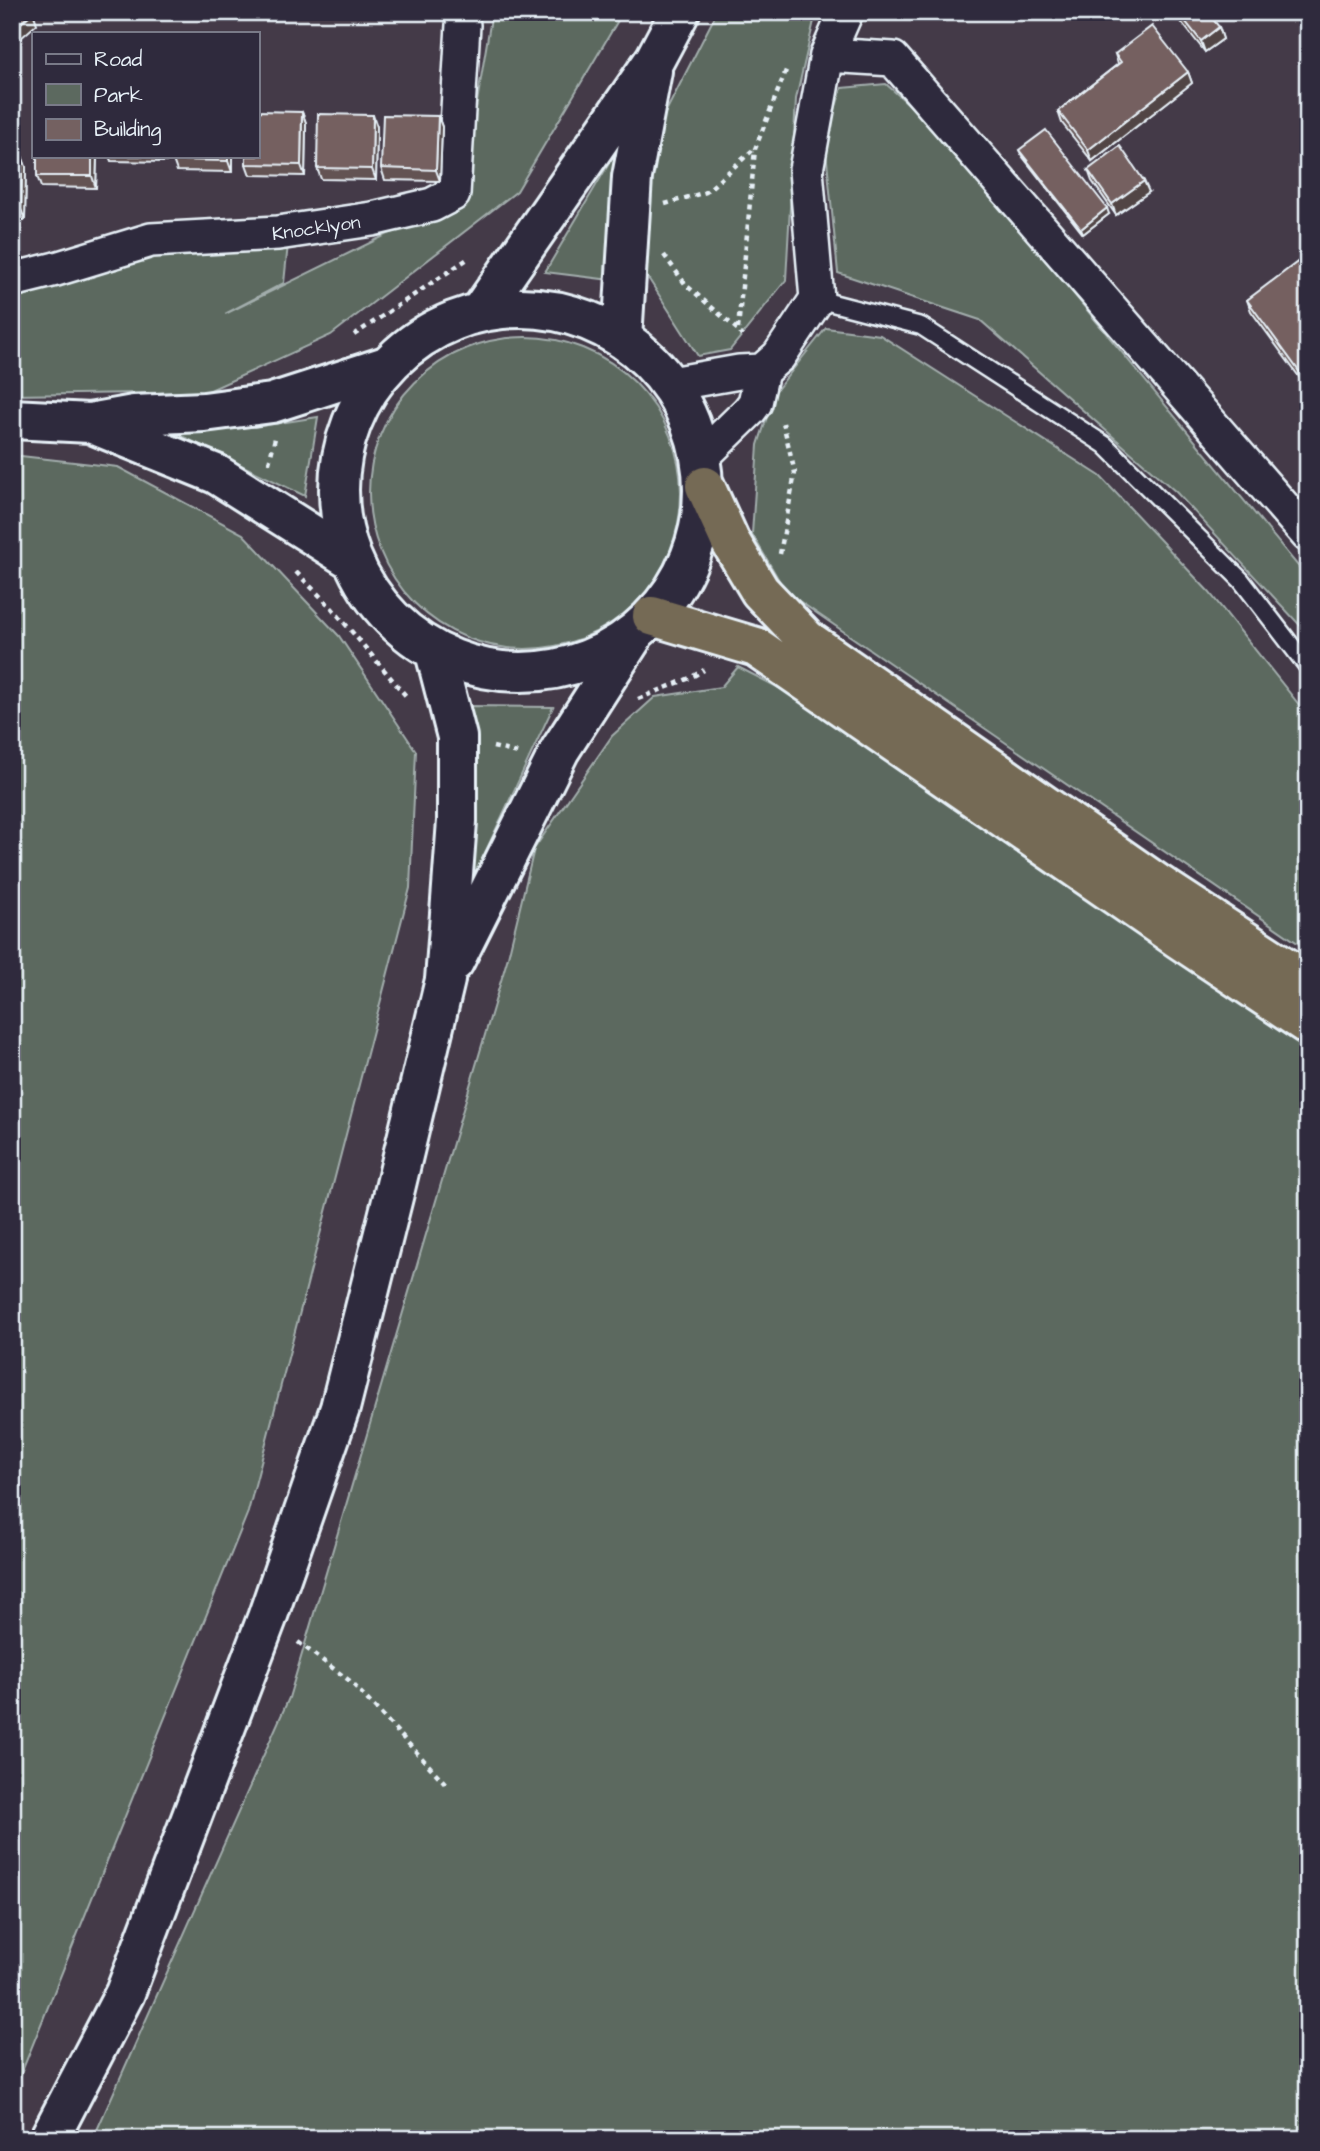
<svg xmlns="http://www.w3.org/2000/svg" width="1320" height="2151" font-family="'Architects Daughter',sans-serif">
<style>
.green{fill:#5c695f;stroke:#a2adac;stroke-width:2}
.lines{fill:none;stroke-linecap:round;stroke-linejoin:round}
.service-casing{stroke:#e8f1f8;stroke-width:21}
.minor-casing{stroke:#e8f1f8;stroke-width:38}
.tertiary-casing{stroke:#e8f1f8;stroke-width:44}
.secondary-casing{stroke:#e8f1f8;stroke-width:44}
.trunk-casing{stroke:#e8f1f8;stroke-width:44}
.path{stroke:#e8f1f8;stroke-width:4.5;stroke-dasharray:5 5;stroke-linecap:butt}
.service{stroke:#2f2a3d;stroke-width:16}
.minor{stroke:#2f2a3d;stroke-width:33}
.tertiary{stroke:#2f2a3d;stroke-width:38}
.secondary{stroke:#2f2a3d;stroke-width:38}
.trunk{stroke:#756a55;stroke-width:38}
.wall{fill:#645353;stroke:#e8f1f8;stroke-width:2}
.shaded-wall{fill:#514444;stroke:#e8f1f8;stroke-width:2}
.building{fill:#746161;stroke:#e8f1f8;stroke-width:2}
.labels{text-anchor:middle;stroke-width:5;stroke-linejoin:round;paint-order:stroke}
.street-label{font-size:19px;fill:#e8f1f8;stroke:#2f2a3d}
</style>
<rect width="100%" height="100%" fill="#443a48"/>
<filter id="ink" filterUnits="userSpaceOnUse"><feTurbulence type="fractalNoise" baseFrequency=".0143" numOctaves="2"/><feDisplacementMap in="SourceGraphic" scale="14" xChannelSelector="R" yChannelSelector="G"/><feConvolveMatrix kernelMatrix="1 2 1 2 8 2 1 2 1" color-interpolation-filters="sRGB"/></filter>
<g filter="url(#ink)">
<path class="green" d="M492 12H623L517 191 331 335 206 392 12 395V298L153 254 288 244 284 283 225 314 388 234 459 210Z
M717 12H816L796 99 786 280 730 350 698 356 643 270 640 162Z
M886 84 941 133 1308 578V634L1176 492 980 320 838 273 825 140 842 88Z
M614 155 611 280 545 272Z
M826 328 880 335 1100 476 1209 592 1308 716V950L786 592 752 534 758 445 775 392Z
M369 493a156 156 0 1 1 312 0a156 156 0 1 1-312 0Z
M318 417 305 496 161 426 254 427Z
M12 455 118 467 243 534 339 636 416 751 410 888 248 1512 12 2096Z
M738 667 783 690 1308 1044V2139H93L289 1698 508 957 534 849 612 736 655 697 721 687Z
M467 706 553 707 469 887Z"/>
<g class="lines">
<defs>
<path id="service" d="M817 299 921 326 1105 445 1241 580 1308 667"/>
<path id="minor" d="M827 55 893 59 1308 535
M12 280 56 269 151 240 278 233 372 219 432 205 453 194 463 25
M671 384 739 372 762 371
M703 456 749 411 755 403 762 371 779 356 817 299 806 170 827 55 846 12"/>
<path id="tertiary" d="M12 419 90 423 134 415 204 412 272 403 386 366
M90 423 216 474 352 560"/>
<path id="secondary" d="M339 490a182 182 0 1 1 364 0a182 182 0 1 1-364 0Z
M480 312 655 59 680 12
M622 339 632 177 652 71
M454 962 560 750 632 638
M49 2139 125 1993 267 1618 340 1408 394 1193 445 980 457 821V737L435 652"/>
<path id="trunk" d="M705 486 730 541 760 591 806 639 1158 884 1308 982
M652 616 756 647 1179 939 1308 1025"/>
</defs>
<use href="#service" class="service-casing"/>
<use href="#minor" class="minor-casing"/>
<use href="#tertiary" class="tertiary-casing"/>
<use href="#secondary" class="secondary-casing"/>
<use href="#trunk" class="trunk-casing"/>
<path class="path" d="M665 204 706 192 754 149
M664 255 686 285 738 330 742 336
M738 329 755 149 787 68
M354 335 469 258
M269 463 275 438
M780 554 795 473 783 423
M296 572 331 607 406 696
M638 699 690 678 704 670
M493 747 518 753
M298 1642 350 1681 446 1784"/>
<use href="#service" class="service"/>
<use href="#minor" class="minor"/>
<use href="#tertiary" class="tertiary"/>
<use href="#secondary" class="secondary"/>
<use href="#trunk" class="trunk"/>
</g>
<path class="wall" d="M1176 12H1224L1213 20 1219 27 1223 39 1205 52 1179 19Z
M1115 54 1188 72 1192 83 1092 161 1062 123 1058 111 1118 64Z
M302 112 306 123 305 176 250 175 246 164Z
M438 116 442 127 440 181 385 180 381 168Z
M377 127 376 180 321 179 317 168Z
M1019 150 1109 214 1083 234 1022 156Z
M12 155 22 156 26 167 25 220H12Z
M37 156H97L96 188 41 187 37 176Z
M109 156H166V162L111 161Z
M173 156H232V172L177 171 173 160Z
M1088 170 1149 192 1116 215 1092 181Z
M1308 262V389L1251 311 1247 300Z"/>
<path class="shaded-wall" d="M33 12 37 24 12 46V31Z
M1206 12H1224L1210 23Z
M1219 27 1223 39 1205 52 1201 41Z
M1188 72 1192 83 1092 161 1088 150Z
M302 112 306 123 305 176 301 165Z
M373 115 377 127 376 180 372 169Z
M438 116 442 127 440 181 436 170Z
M22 156 26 167 25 220 21 209Z
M92 156H97L96 188 92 176Z
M228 156H232V172L228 161Z
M1144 181 1149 192 1116 215 1112 204Z
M1107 208 1109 214 1083 234 1081 229Z
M1308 375V388L1304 378Z"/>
<path class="building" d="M12 12H33L12 31Z
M1178 12H1207L1219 27 1201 41Z
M1152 26 1188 72 1088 150 1058 111 1121 62 1115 54Z
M257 111 302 112 301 165 246 164V156H257Z
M318 114 373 115 372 169 317 168Z
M383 115 438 116 436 170 381 168Z
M1046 130 1107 208 1081 229 1019 150Z
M1120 146 1144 181 1112 204 1088 170Z
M12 155 22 156 21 209H12Z
M37 156H92V176H37Z
M173 156H228V161L173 160Z
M1304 257 1308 262V375L1304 378 1247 300Z"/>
</g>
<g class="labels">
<g class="street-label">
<text transform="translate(316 227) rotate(-8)" y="7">Knocklyon</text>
</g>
</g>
<rect width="1320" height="2151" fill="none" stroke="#2f2a3d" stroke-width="42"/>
<rect x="21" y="21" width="1278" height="2109" fill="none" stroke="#e8f1f8" stroke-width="2.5" filter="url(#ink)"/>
<rect x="32" y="32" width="228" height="126" fill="#2f2a3d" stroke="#797a88" stroke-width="2"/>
<rect x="46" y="54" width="35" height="10" fill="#2f2a3d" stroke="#797a88" stroke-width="2"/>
<text x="94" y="66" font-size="21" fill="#e8f1f8">Road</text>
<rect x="46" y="84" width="35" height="21" fill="#5c695f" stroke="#797a88" stroke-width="2"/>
<text x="94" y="102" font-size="21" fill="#e8f1f8">Park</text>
<rect x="46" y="119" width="35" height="21" fill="#746161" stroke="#797a88" stroke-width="2"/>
<text x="94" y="136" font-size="21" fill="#e8f1f8">Building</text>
</svg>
